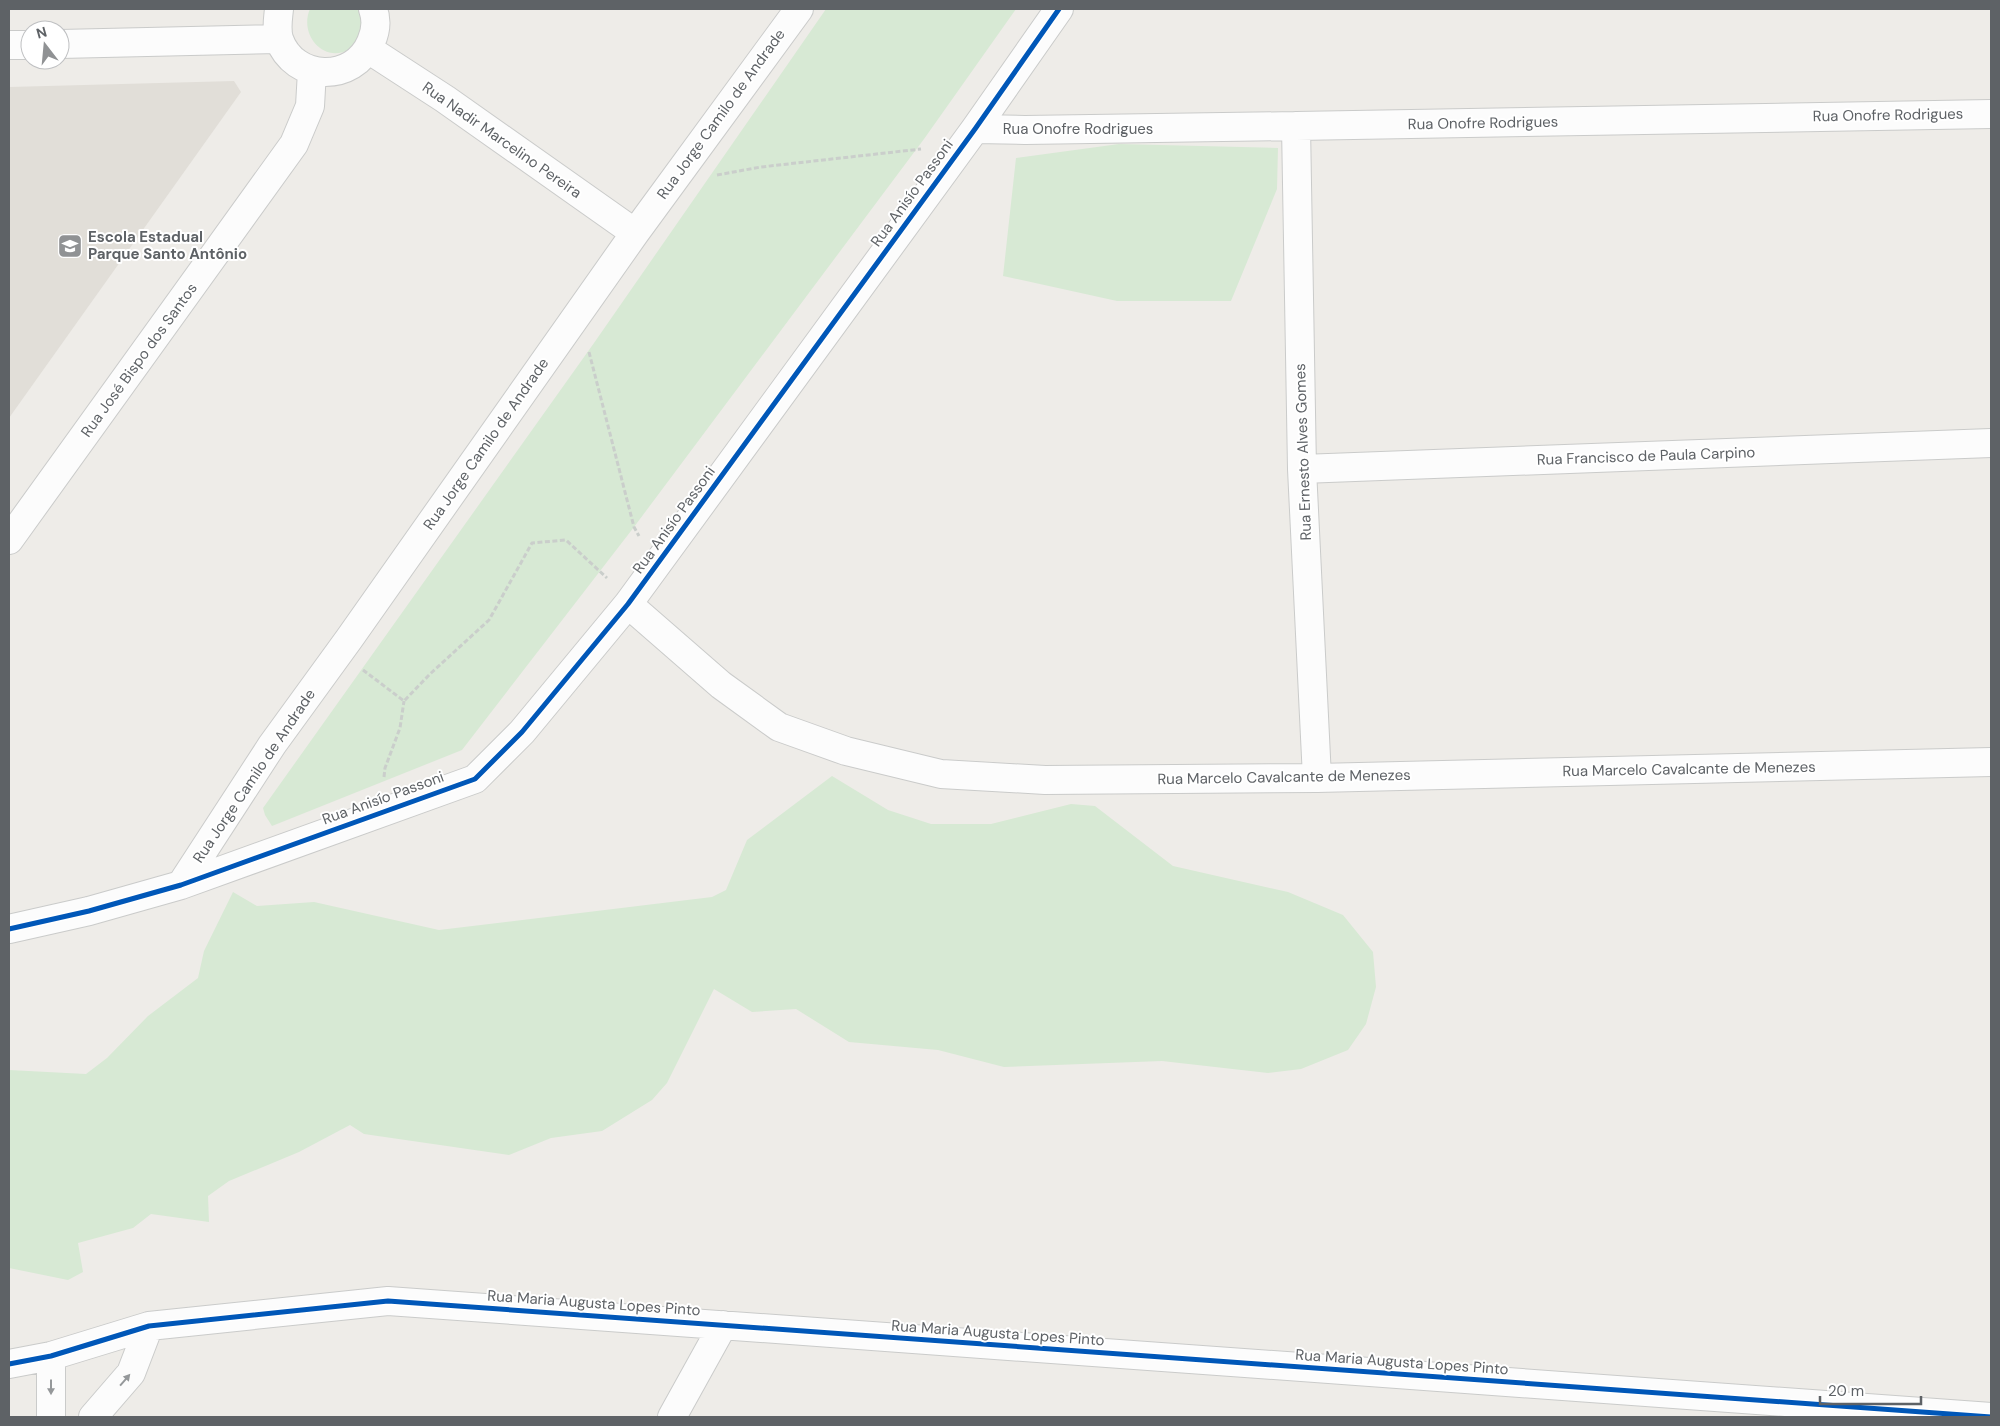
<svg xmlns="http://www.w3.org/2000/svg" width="2000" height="1426" font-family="'DM Sans',sans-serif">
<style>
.education{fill:#e1ded8}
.green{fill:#d7e9d4}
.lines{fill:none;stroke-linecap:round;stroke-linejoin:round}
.minor-casing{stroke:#cacbca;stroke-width:30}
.path{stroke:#cacecb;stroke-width:3;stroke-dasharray:5 2.5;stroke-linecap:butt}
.minor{stroke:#fcfcfc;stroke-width:28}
.cycleway-casing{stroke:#fff;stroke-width:8}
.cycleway{stroke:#0057b8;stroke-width:5}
.oneway{fill:#95989a}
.labels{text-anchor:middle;stroke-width:4;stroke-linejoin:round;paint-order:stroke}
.street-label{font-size:15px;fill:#5e6266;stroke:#fff}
.poi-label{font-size:15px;font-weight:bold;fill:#5e6266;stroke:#fff;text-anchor:start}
</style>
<rect width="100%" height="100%" fill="#eeece8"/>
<path class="education" d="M234 81 241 92 9 418V87Z"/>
<path class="green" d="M310 9H362L366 25C361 32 355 46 348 50 322 63 299 33 310 9Z
M826 9H1016L924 139 634 527 462 750 272 826 265 815 263 808 594 343Z
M1119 144 1278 148 1277 189 1231 301H1117L1003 276 1016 158Z
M832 776 888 810 931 824H991L1071 804 1095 806 1173 866 1288 892 1343 915 1373 952 1376 987 1366 1024 1348 1050 1301 1069 1268 1073 1162 1061 1004 1067 938 1050 849 1042 796 1009 752 1012 714 989 667 1083 652 1100 602 1131 551 1138 509 1155 364 1134 350 1125 299 1152 229 1181 208 1196 209 1222 151 1214 133 1228 78 1243 83 1272 68 1280 9 1268V1070L86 1074 107 1058 148 1016 198 978 204 951 233 892 257 906 314 902 439 930 712 897 726 890 747 840Z"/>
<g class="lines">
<defs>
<path id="minor" d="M279 9C278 19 276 29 279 39 294 82 354 83 371 42 376 31 377 20 373 9
M60 44 279 39
M9 45H30
M368 49 445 99 635 233
M1296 126 1302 469 1317 778
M975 129 1025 130 1296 126 1991 114
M1302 469 1991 443
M9 540 294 144 310 106 312 71
M628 604 721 685 779 727 846 751 941 774 1045 780 1317 778 1991 762
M181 885 272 745 349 639 635 233 799 9
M9 929 89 911 181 885 475 779 522 732 628 604 975 129 1059 9
M51 1356V1417
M9 1364 51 1356 149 1326 388 1301 1991 1417
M93 1417 131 1373 149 1326
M672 1417 723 1325"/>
</defs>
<use href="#minor" class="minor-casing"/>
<path class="path" d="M717 175 761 167 921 149
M589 352 634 527 639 536
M363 670 404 701 430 674 489 620 532 543 566 540 607 578
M384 777 385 768 400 728 404 701"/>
<use href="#minor" class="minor"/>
<defs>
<path id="cycleway" d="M9 929 89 911 181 885 475 779 522 732 628 604 975 129 1059 9
M9 1364 51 1356 149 1326 388 1301 1991 1417"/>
</defs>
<use href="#cycleway" class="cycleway-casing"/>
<use href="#cycleway" class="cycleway"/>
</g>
<defs><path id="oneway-solid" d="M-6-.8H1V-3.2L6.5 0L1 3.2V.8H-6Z" transform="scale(1.25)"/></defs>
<g class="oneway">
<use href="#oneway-solid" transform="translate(125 1380) rotate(-49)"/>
<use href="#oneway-solid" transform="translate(51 1387) rotate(90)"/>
</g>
<defs>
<symbol id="school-square" viewBox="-11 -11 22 22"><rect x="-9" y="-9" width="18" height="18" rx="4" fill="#909294" stroke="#fff"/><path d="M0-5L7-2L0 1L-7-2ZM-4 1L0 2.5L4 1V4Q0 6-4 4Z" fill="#fff"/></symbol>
</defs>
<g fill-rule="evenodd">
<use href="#school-square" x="56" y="232" width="28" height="28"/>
</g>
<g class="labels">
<g class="street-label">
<text transform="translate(721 114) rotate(-54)" y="5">Rua Jorge Camilo de Andrade</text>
<text transform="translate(1888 115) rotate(-1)" y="5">Rua Onofre Rodrigues</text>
<text transform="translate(1483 123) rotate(-1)" y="5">Rua Onofre Rodrigues</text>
<text x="1078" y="134">Rua Onofre Rodrigues</text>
<text transform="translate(502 140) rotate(35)" y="5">Rua Nadir Marcelino Pereira</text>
<text transform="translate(912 193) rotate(-54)" y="5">Rua Anisío Passoni</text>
<text transform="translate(139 360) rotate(-54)" y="5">Rua José Bispo dos Santos</text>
<text transform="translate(486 444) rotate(-55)" y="5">Rua Jorge Camilo de Andrade</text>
<text transform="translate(1303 452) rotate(-92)" y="5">Rua Ernesto Alves Gomes</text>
<text transform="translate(1646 456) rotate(-2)" y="5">Rua Francisco de Paula Carpino</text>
<text transform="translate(674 520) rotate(-54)" y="5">Rua Anisío Passoni</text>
<text transform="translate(1689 769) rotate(-1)" y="5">Rua Marcelo Cavalcante de Menezes</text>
<text transform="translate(254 776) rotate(-56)" y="5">Rua Jorge Camilo de Andrade</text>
<text transform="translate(1284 777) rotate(-1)" y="5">Rua Marcelo Cavalcante de Menezes</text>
<text transform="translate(383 798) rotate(-20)" y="5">Rua Anisío Passoni</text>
<text transform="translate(594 1303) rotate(4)" y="5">Rua Maria Augusta Lopes Pinto</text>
<text transform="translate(998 1333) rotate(4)" y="5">Rua Maria Augusta Lopes Pinto</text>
<text transform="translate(1402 1362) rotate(4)" y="5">Rua Maria Augusta Lopes Pinto</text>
</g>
<g class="poi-label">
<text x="88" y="242">Escola Estadual<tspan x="88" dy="17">Parque Santo Antônio</tspan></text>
</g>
</g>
<rect width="2000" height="1426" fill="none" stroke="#5e6266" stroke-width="20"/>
<g transform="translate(45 45) rotate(344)"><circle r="24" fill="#ffffff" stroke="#bfc0c2"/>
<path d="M0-4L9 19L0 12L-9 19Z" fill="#909294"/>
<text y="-8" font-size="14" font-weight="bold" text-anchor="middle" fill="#5e6266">N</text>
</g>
<path d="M1820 1396v8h101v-8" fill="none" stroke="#5e6266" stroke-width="2.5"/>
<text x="1828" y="1396" font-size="15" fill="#5e6266" stroke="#ffffff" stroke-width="4" paint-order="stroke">20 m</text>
</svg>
